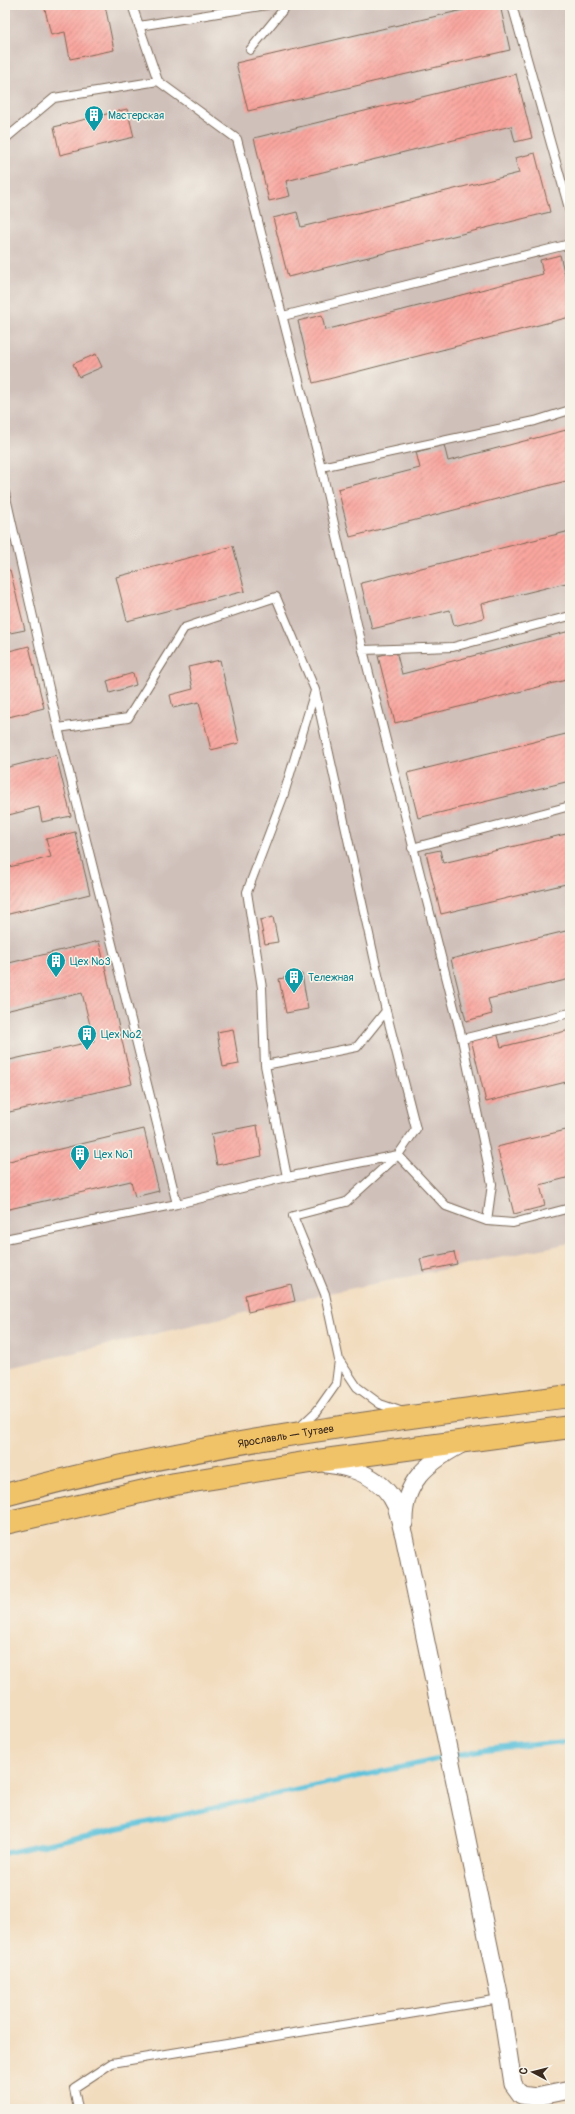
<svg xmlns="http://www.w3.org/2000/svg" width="575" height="2114" font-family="Pangolin,sans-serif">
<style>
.industrial{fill:#cfc0ba}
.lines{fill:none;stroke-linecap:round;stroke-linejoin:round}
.stream{stroke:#5dc2db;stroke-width:5}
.building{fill:url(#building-hatch)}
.lane-casing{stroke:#7b6856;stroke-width:10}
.street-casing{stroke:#7b6856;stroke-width:19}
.primary-casing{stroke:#7b6856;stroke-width:24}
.lane{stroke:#fff;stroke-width:8}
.street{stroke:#fff;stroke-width:17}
.primary{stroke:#f1c369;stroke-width:22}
.labels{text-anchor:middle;stroke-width:3;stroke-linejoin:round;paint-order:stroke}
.culture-label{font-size:11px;fill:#0d838f;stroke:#f7f3e8;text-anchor:start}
.street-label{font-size:11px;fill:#3b2a1e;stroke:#f7f3e8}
</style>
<defs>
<pattern id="building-hatch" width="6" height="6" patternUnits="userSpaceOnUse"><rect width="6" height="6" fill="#f9a69f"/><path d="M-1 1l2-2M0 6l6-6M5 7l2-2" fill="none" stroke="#cb8781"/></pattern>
</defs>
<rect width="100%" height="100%" fill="#f7f3e8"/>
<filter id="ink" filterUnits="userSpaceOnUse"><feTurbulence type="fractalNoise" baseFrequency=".025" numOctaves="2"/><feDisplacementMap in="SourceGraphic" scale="8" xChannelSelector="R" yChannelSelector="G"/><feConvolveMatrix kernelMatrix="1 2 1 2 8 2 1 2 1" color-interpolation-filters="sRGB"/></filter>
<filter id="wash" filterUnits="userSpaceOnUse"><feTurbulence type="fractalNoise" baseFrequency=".012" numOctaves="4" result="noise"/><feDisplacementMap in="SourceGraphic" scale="16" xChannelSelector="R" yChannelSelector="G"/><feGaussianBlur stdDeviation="0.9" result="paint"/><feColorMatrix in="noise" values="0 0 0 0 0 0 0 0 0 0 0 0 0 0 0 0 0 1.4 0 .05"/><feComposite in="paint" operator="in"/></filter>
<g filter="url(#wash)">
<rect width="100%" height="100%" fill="#f2dcbe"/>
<path class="industrial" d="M5 5H569L570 10V1243L325 1294 5 1369Z"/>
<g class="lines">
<path class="stream" d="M5 1853 481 1750 570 1741"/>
</g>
<g id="blocks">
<path class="building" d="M44 5H105L114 50 70 59 65 32 51 35Z
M466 5H500L510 50 248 111 236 63 467 9Z
M516 74 532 138 515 142 511 126 286 181 290 196 269 201 254 138Z
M127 109 134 137 60 155 54 127Z
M535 153 550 212 288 277 273 218 297 212 301 227 519 173 515 158Z
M560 255 570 296V317L313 383 298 321 322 315 325 330 543 274 540 260Z
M96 354 102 367 79 377 73 364Z
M570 429V480L350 537 338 489 420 468 416 452 444 445 448 461Z
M570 531V582L481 604 484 618 454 626 450 610 372 629 361 583Z
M233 546 245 591 127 621 116 577Z
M10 570 25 630 5 634V571Z
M570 631V679L395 723 378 656 396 651 402 674Z
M29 646 44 708 5 718V652Z
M220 660 239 743 211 750 199 702 173 708 170 695 193 689 188 667Z
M133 673 136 685 110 693 107 681Z
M570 733V781L418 818 407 773Z
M56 755 71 816 42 822 39 807 5 816V768Z
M75 832 90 894 5 915V868L51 857 46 839Z
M570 833V883L441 914 426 853 440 850 443 863Z
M273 917 278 942 265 944 260 920Z
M570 930V979L488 999 492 1014 466 1021 451 959Z
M99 941 132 1084 5 1113V1061L94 1041 82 993 5 1011V964Z
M302 974 308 1009 286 1013 279 979Z
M233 1029 239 1064 223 1067 217 1032Z
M570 1030V1081L486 1102 471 1039 497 1032 501 1047Z
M257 1125 262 1156 217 1165 211 1134Z
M144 1129 159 1191 135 1197 131 1181 5 1210V1162Z
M570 1129V1177L540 1185 545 1206 514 1214 497 1147Z
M454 1252 457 1264 423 1271 420 1259Z
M291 1284 295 1301 248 1312 245 1295Z"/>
</g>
</g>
<g filter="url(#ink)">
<use href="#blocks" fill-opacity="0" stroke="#7b6856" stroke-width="1"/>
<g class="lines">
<defs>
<path id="lane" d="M132 5 158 81
M512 5 570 212
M139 26 267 5
M250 50 287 5
M5 139 54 98 158 81 237 139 321 467 363 650 462 1039 492 1184 487 1221 446 1206 398 1155 287 1177 265 1065
M283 316 570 244
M321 467 535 421 570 410
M5 493 58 728 177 1204
M363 650 453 647 570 616
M315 691 283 797 247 892 262 988 265 1065 357 1047 386 1011
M58 728 128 718 184 628 276 597 315 690 386 1011 416 1129 398 1155 346 1202 293 1216 325 1294 339 1360 357 1387 380 1404 403 1412
M412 848 570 806
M462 1039 570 1013
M487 1221 513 1223 570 1208
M5 1239 177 1204 287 1177
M299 1428 317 1411 336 1384 339 1360
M78 2109 74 2088 112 2063 500 1999"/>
<path id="street" d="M326 1464C354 1467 384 1478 396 1506 399 1515 401 1526 404 1536L500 1999 513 2084 521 2095 536 2097 570 2090
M404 1523C403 1482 427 1463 460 1445"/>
<g id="primary">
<path id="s1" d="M5 1495C189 1444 381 1420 570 1396"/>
<path d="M5 1523 175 1484 310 1462 570 1427"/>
</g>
</defs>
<use href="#lane" class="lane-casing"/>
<use href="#street" class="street-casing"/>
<use href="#primary" class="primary-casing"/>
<use href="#lane" class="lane"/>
<use href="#street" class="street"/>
<use href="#primary" class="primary"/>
</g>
</g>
<defs>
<symbol id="building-pin" viewBox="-11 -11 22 30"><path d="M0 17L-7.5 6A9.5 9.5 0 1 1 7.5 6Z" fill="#0f9aa8" stroke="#f7f3e8"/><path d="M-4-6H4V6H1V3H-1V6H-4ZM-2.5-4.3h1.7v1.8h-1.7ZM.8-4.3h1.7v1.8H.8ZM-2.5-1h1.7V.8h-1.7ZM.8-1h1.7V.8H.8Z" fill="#fff"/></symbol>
</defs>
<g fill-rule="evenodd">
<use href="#building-pin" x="83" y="104" width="22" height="30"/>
<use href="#building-pin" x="45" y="950" width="22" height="30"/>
<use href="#building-pin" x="283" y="966" width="22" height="30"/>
<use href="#building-pin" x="76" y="1023" width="22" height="30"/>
<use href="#building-pin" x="69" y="1143" width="22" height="30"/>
</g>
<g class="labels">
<g class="culture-label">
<text x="108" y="119">Мастерская</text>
<text x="70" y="965">Цех №3</text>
<text x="308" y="981">Тележная</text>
<text x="101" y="1038">Цех №2</text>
<text x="94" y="1158">Цех №1</text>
</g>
<g class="street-label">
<text dy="4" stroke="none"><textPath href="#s1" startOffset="287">Ярославль — Тутаев</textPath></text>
</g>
</g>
<rect width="575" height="2114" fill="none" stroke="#f7f3e8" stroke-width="20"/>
<g transform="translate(533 2072) rotate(277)" stroke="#f7f3e8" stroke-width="3" paint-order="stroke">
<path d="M0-3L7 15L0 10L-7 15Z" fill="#3b2a1e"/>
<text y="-6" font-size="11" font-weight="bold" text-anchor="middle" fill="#3b2a1e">С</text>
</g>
</svg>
